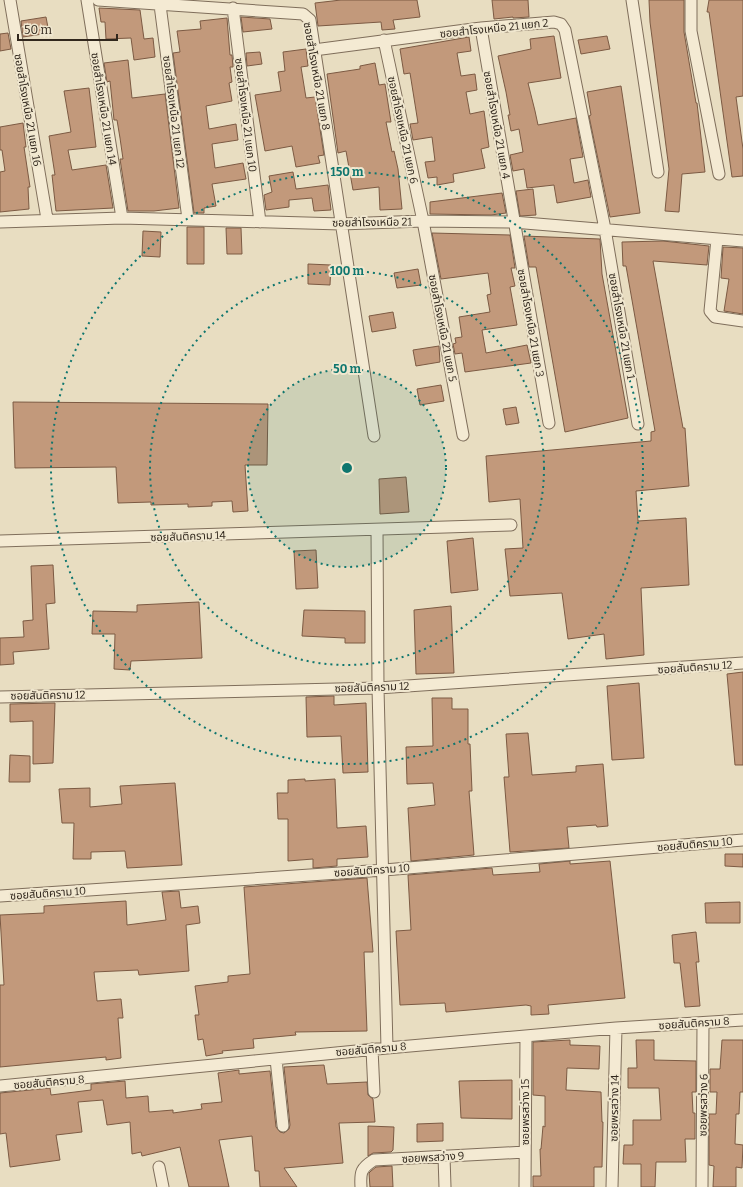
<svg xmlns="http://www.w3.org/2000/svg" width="743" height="1187" font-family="Bitter,'Noto Sans Thai',serif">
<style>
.building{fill:#c2997b;stroke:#7c5a43}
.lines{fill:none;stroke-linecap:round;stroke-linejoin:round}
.street-casing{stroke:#7f6e5b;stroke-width:13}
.street{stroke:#f4ead3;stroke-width:11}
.ring{fill:none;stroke:#0f766e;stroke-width:2;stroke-dasharray:2 4}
.labels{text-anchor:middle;stroke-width:4;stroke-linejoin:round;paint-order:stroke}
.street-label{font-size:11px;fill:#31271d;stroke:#f0e7cf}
.centre{fill:#0f766e;stroke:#f0e7cf;stroke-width:2}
.ring-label{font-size:12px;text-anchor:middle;font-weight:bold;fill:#0f766e;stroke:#f0e7cf;stroke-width:4;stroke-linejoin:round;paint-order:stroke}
</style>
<rect width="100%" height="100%" fill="#e8ddc1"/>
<path class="building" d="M341 0H417L420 17 393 20 395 29 382 30 381 22 318 26 315 3Z
M492 0H528L529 17 513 18V17L494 19Z
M649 0H684V32L696 103H697L705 172 682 174 679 212 665 211 669 169 650 22Z
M709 0H743V96L736 97 743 149V176L732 177 709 12H707Z
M99 8 140 10 144 39 153 38 155 57 134 60 131 38 106 39 105 22H101Z
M46 17 49 33 23 37 21 21Z
M241 17 270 19 272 29 243 32Z
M227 18 230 55H232L233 67H230L232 82 229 83 232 101 206 106 209 129 236 124 238 140 212 144 215 168 243 163 246 179 212 184 216 206 204 208V213H194L173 53 180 52 177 31 201 29 200 21Z
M8 33 11 49 0 51V34Z
M554 36 561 78 528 83 535 111 538 125 576 118 583 157 570 159 574 183 588 180 591 197 557 203 554 185 527 188 524 169 513 171 510 155 523 152 519 129 511 131 508 115H510L506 92 498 56 531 49 530 39Z
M607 36 610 49 581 54 578 40Z
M469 37 471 51 457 53 461 76 475 74 477 90 466 92 470 114 484 111 489 147 481 149 485 168 453 174 454 182 437 185V177L428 178 425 162 435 161 432 137 413 140 410 124 418 123 410 73 404 74 400 49Z
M306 49 308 66 301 67 306 98 315 97 324 155 318 156 320 163 296 167 292 146 265 151 255 95 281 91 278 72 285 71 283 52Z
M260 52 262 64 247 66 246 53Z
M128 60 132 98 165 94 179 208 154 211H128L120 159H123L120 138 117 120H114L110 81 107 82 104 63Z
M375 63 379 85 385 84 391 122H386L392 152 394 151 398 169 402 209 380 210 379 187 353 190 346 151 338 153 327 74 360 69V66Z
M621 86 640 213 610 217 589 116 591 115 587 92Z
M89 88 96 147 68 150 72 170 106 165 113 208 56 211 52 175H55L49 136 71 132 64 91Z
M23 123 26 147H24L30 187H28L29 209 0 212V172L5 171 2 150H0V127Z
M293 172 296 189 328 185 331 210 314 211 312 198 289 200V207L266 210 264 195 272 192 269 176Z
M533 189 536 215 520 216 516 191Z
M502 193 506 213 491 215 430 214V202Z
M187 227H204V264H187Z
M226 228H241L242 254H227Z
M143 231 161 232 160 257 142 256Z
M432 233 510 235 515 268H511L515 286 510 287 517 325 482 330 486 353 527 345 531 363 465 372 462 353 455 354 453 344 456 343 455 338 462 337 459 317 490 312 487 295 491 294 488 273 441 279Z
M524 236 600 239 602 274 628 418 565 432 536 267H529Z
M663 241 709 246 707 265 653 261 683 428H685L689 486 636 491 638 521 686 518 689 585 641 588 644 655 606 659 604 634 568 639 562 593 510 596 505 549 523 548 520 499 489 502 486 456 651 441V432L655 431 626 266H623L622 242Z
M723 247 743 248V314L724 311 729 279 721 278Z
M308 264 331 265 330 285 308 284Z
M418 269 421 285 397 288 394 273Z
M393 312 396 328 372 332 369 316Z
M439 346 440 362 416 366 413 350Z
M441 385 444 401 420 405 417 389Z
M13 402 268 404 267 465H245L248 511 233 512 232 501 212 502V506L188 507V504L151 505V502L118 503 116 467 15 468Z
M516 407 519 423 506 425 503 409Z
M406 477 409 512 380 514 379 479Z
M473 538 478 590 451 593 447 541Z
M316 550 318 588 296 589 294 551Z
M53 565 55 603 46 604 49 649 13 652 14 664 0 665V638L24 637 23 621 33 620 31 566Z
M199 602 202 658 131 661 130 670 114 669 115 634H92L93 611 137 612V605Z
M451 606 454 673 416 674 414 610Z
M304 610 365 611V643H345V638L302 636Z
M743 672V765H735L727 674Z
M639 683 644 758 612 760 607 686Z
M334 696V705L366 703 368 772 343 773 341 736 307 737 306 697Z
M432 698H452V709H468V744H470L472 791H469L474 855 411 861 408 808 435 805 433 783 407 784 406 747 433 746Z
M55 703 53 763 33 764V721L10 722V704Z
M528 733 532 775 576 772V766L603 764 608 826 597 827 596 825 567 827 569 848 510 852 504 777H509L506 734Z
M10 755 30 756V782H9Z
M305 779V781L335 779 337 828 366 826 368 857 337 859V866L313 868V859L288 861V819H278L277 793H288V780Z
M175 783 182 865 127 868 125 851 91 852V859H73L74 823H62L59 789 90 788V807L122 804 120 786Z
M725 854H743V867L725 866Z
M570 861V864L610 861 625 998 548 1005 549 1014 531 1015V1006L526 1005 446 1012 445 1003 400 1005 396 931 411 930 408 875 492 868 493 875 540 872 539 864Z
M367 878 373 952H364L367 1031 295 1032 296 1035 253 1039 254 1048 222 1051 223 1053 206 1056 203 1039 198 1040 195 1015H199L195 986 228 982V976L250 974 244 887Z
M179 891 181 908 198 906 200 923 186 925 189 971 139 975 138 970 94 972 97 1001 121 999 123 1018H118L121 1058 106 1060V1057L0 1067V985H4L0 915 44 913V906L126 901 127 925 166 920 162 892Z
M740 902V923H706L705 903Z
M696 932 699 962H696L700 1006 685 1007 680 963H674L672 935Z
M570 1040V1045L600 1046 599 1069 567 1068 566 1090 601 1092 602 1122H603L602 1167H594V1187H533V1176H541L540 1149H541L543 1126 545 1127V1096L533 1095V1042Z
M636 1040H654V1060L696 1061V1092H692L693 1113H695V1139H685L686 1162H656L655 1187H641V1164H623L624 1145H633V1120H661L659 1088H628V1068H637Z
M722 1040H743V1092H740L739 1114H736L735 1144 743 1145 742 1168 736 1167V1187H713L714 1166 709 1165V1114H716L717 1092H710V1069H720Z
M324 1065 327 1084 367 1082 368 1095 373 1099 375 1122 339 1123 343 1163 284 1168 297 1187H260L259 1171H255L252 1136 219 1140 229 1187H189L180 1147 142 1156 141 1152 132 1154 130 1122 107 1125 103 1100 78 1102 82 1132 56 1135 60 1160 10 1167 6 1133 0 1134V1093L50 1088 51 1095 91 1090V1084L125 1081 126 1098 148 1096 149 1112 173 1110V1113L202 1109 201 1104 222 1102 218 1073 239 1070V1074L270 1071 276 1127 280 1132 284 1133 289 1129 290 1125 284 1067Z
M512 1080V1119L461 1118 459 1081Z
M443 1123V1141L417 1142V1124Z
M368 1126 394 1127 393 1150 391 1152 373 1153 368 1156Z
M392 1166 393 1187H370L369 1173 371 1171 376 1167Z"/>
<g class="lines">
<defs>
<path id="street" d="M10 0 47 219
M87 0 122 218
M98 0 303 14 310 20 374 436
M632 0 658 172
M691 0V31L719 174
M160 5 188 219
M233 8 260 222
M481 28 549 423
M384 40 423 221 463 435
M314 50 481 28 554 22 561 24 565 30 605 229 638 424
M0 222 122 218 341 224 423 221 513 222 743 241
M717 239 710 311 715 317 743 321
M377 530 378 688 387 1048
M0 541 511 525
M0 697 378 688 743 663
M0 896 384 870 743 840
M372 1049 374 1092
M276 1059 283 1126
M0 1086 387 1048 616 1028 743 1020
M444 1156 445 1187
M159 1167 163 1187
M361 1187C360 1172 361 1168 374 1160L525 1152
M525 1187 526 1036
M612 1187 616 1028
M702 1187 703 1023"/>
</defs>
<use href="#street" class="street-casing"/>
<use href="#street" class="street"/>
</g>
<circle cx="347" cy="468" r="99" fill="#0f766e" fill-opacity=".12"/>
<g class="ring">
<circle cx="347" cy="468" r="99"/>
<circle cx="347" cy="468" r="197"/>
<circle cx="347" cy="468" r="296"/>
</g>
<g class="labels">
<g class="street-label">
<text transform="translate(494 28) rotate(-6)" y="4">ซอยสำโรงเหนือ 21 แยก 2</text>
<text transform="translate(317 76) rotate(80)" y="4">ซอยสำโรงเหนือ 21 แยก 8</text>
<text transform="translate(104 109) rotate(81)" y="4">ซอยสำโรงเหนือ 21 แยก 14</text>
<text transform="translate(28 110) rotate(80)" y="4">ซอยสำโรงเหนือ 21 แยก 16</text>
<text transform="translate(174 112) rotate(83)" y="4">ซอยสำโรงเหนือ 21 แยก 12</text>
<text transform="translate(246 115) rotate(83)" y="4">ซอยสำโรงเหนือ 21 แยก 10</text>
<text transform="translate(497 125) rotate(80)" y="4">ซอยสำโรงเหนือ 21 แยก 4</text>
<text transform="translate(403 130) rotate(78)" y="4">ซอยสำโรงเหนือ 21 แยก 6</text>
<text transform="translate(372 222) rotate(-1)" y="4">ซอยสำโรงเหนือ 21</text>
<text transform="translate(531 323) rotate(80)" y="4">ซอยสำโรงเหนือ 21 แยก 3</text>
<text transform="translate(622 326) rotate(80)" y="4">ซอยสำโรงเหนือ 21 แยก 1</text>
<text transform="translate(443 328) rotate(79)" y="4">ซอยสำโรงเหนือ 21 แยก 5</text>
<text transform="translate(188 536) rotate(-2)" y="4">ซอยสันติคราม 14</text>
<text transform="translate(695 667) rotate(-4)" y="4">ซอยสันติคราม 12</text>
<text transform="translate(372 687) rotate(-2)" y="4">ซอยสันติคราม 12</text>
<text transform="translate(48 695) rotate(-1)" y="4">ซอยสันติคราม 12</text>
<text transform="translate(695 844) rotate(-5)" y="4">ซอยสันติคราม 10</text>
<text transform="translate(372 870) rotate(-4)" y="4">ซอยสันติคราม 10</text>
<text transform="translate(48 893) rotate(-4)" y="4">ซอยสันติคราม 10</text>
<text transform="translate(694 1023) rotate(-4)" y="4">ซอยสันติคราม 8</text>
<text transform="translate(371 1049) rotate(-5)" y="4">ซอยสันติคราม 8</text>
<text transform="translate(49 1082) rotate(-5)" y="4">ซอยสันติคราม 8</text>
<text transform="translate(703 1105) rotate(-89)" y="4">ซอยพรสว่าง 6</text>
<text transform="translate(614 1108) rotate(-89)" y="4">ซอยพรสว่าง 14</text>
<text transform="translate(525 1112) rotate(-90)" y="4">ซอยพรสว่าง 15</text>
<text transform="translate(433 1157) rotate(-3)" y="4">ซอยพรสว่าง 9</text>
</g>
</g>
<circle cx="347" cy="468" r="6" class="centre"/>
<g class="ring-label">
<text x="347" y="176">150 m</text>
<text x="347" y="275">100 m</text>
<text x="347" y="373">50 m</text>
</g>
<path d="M18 34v6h99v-6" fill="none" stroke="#31271d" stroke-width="2"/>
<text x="24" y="34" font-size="12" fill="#31271d" stroke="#f0e7cf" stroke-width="3" paint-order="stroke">50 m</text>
</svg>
